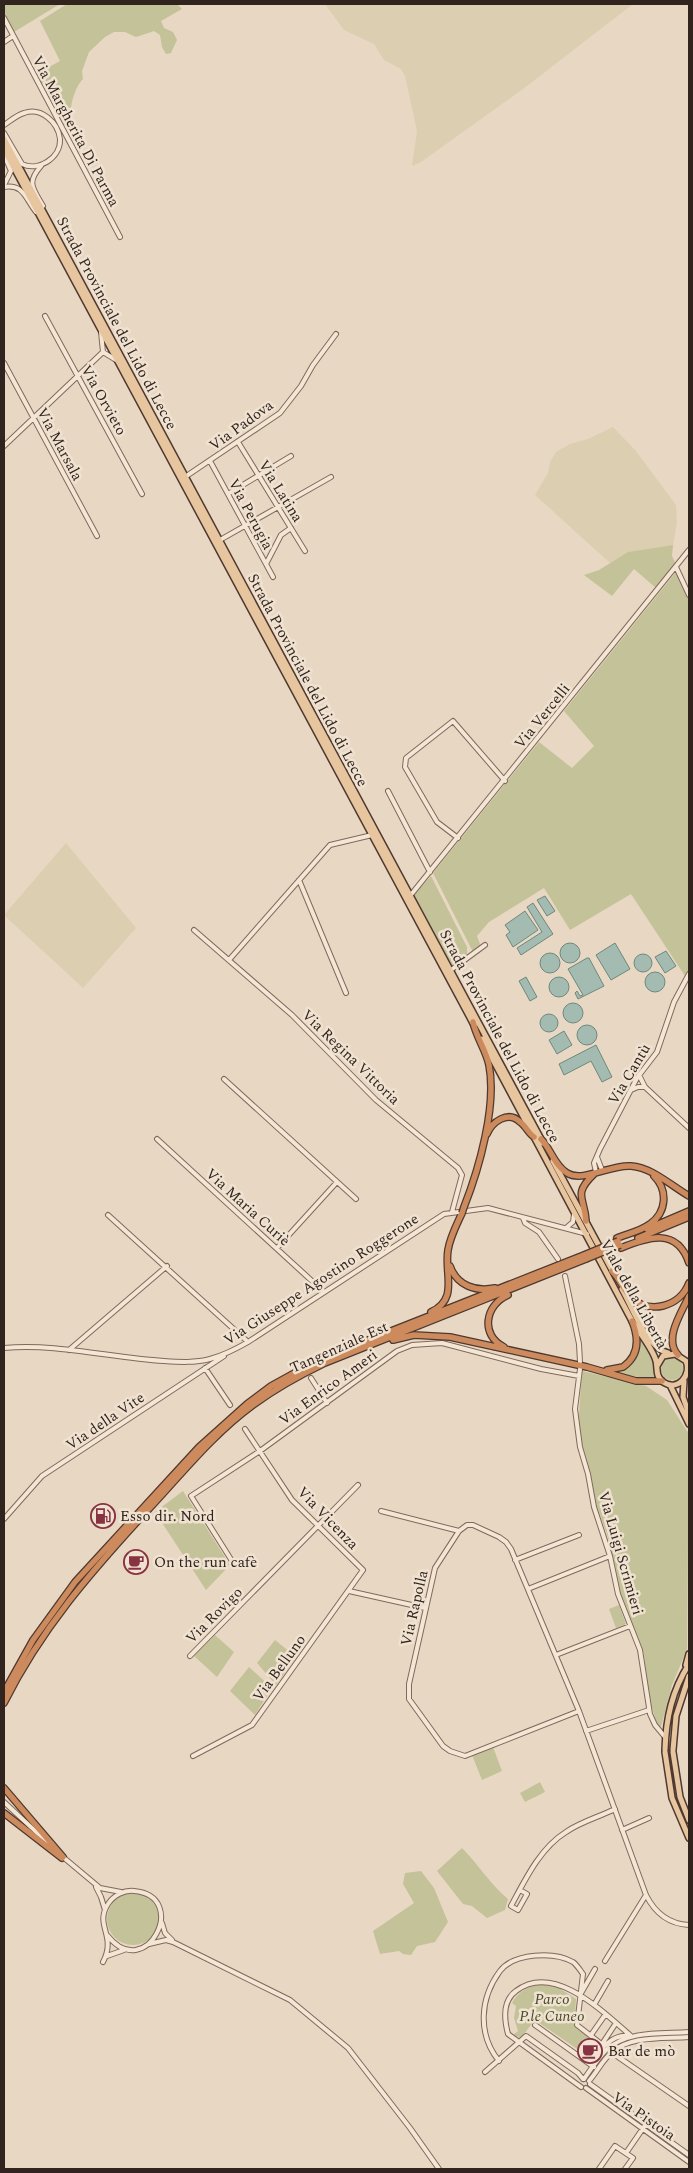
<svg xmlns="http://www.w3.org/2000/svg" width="693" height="2173" font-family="Spectral,serif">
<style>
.farmland{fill:#dcceb1}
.green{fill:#c4c298}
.water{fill:#a4bbb1;stroke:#6d887d}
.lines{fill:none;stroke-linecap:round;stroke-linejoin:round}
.minor-casing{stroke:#80695c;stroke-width:6}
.major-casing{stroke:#4e3930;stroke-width:8}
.highway-casing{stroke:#4e3930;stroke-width:8}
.minor{stroke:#f4e6d5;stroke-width:4}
.major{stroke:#e7c59f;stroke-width:5}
.highway{stroke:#cd8a5d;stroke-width:5.5}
.highway-bridge-casing{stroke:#4e3930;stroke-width:8;stroke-linecap:butt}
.highway-bridge{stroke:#cd8a5d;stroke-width:5.5}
.labels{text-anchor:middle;stroke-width:5;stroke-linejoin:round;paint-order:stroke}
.street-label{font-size:15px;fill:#31241e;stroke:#f0e2d1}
.poi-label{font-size:15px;fill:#31241e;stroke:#f0e2d1;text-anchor:start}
.park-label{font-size:15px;font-style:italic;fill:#484b27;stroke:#f0e2d1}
</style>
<rect width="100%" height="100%" fill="#e8d7c3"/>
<path class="farmland" d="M325 4H633L523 89 421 162 412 166 417 131 405 76 401 69 384 60 374 44 344 30Z
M613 427 636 451 676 505 677 523 673 545 629 552 610 563 535 495 548 473 550 462 556 452 570 444 588 439Z
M66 843 136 928 83 988 4 915Z"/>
<path class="green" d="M4 4H60L14 32 4 12Z
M67 4H177L182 9 161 21 164 28 173 32 177 40 171 53 166 54 162 47 160 35 154 31 136 37 125 32H114L105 37 89 52 82 71 83 79C74 88 68 110 72 122L64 126 36 74 60 61 40 21Z
M673 545 672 556 676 564 656 588 634 569 612 596 584 575 599 570 628 552Z
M676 572 689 598V970L685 976 631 894 570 930 544 888 489 922 477 936 481 947 473 952 433 873 539 742 572 768 594 746 564 711Z
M431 876 467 947V956L452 965 414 895Z
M640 1338 654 1360V1377L643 1378 614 1373C632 1367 639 1356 640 1338Z
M661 1369a11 11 0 1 1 22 0a11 11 0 1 1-22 0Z
M582 1371 646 1386 667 1400 689 1434 687 1649 672 1685 661 1727H658L648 1695 644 1654 618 1588 610 1543 595 1501 578 1429Z
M183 1491 230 1565 206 1590 155 1512Z
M619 1605 626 1624 616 1628 609 1609Z
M215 1635 234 1652 217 1677 194 1656Z
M275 1640 296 1657 276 1685 257 1663Z
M249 1667 272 1688 255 1715 230 1691Z
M493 1747 502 1771 482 1780 472 1755Z
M540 1782 545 1792 525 1802 520 1793Z
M462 1848C478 1864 490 1884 508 1899L505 1910 487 1918 472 1906 463 1904 437 1871Z
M421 1871 434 1888 448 1922 435 1942 417 1946 411 1955 403 1954 399 1951 380 1954 373 1931 414 1903 403 1884 405 1873Z
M107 1919a26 26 0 1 1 52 0a26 26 0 1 1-52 0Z
M542 1984 559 1988 576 1999 574 2026 600 2046 589 2061 582 2056 583 2053 538 2022 536 2024 533 2022 521 2038 513 2035 518 2031 514 2018 516 2006 512 2003C518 1991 529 1986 542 1984Z"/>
<path class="water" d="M545 896 555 911 547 916 537 900Z
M533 903 553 934 521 955 517 948 542 932 527 907Z
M525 911 538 930 513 947 506 935 510 932 505 925Z
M615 943 630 969 611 980 596 955Z
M560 953a10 10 0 1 1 20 0a10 10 0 1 1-20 0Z
M666 951 676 966 665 973 655 957Z
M540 963a10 10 0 1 1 20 0a10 10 0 1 1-20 0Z
M634 963a9 9 0 1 1 18 0a9 9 0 1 1-18 0Z
M587 958H589L604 986 578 999 575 993 577 991 580 996 583 995 568 969Z
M645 982a10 10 0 1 1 20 0a10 10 0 1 1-20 0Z
M549 987a10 10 0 1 1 20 0a10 10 0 1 1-20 0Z
M526 977 537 997 530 1001 519 981Z
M563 1013a10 10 0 1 1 20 0a10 10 0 1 1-20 0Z
M540 1023a9 9 0 1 1 18 0a9 9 0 1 1-18 0Z
M577 1035a10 10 0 1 1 20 0a10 10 0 1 1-20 0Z
M564 1031 572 1045 557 1054 549 1040Z
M596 1045 612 1077 602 1082 591 1061 564 1075 559 1064Z"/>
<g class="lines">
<defs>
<path id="minor" d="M4 18 120 237
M4 42 13 36
M4 125C10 121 17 115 24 113 41 107 58 122 60 139 61 158 38 172 22 164L4 133
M4 155 11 171 4 185
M41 166C26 183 33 188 43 206
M4 187C24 184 25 198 36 212
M45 316 142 494
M101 332 103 352 116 360
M4 363 97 536
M238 442 305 551
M4 446 103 352
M210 461 273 577
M185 477 280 413 301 386 313 365 336 334
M228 494 291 456
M220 540 331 477
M266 564 281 535 291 528
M676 567 689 595
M388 791 430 872
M458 838 437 822 405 767 406 758 453 721 505 781
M299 880 346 993
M410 896 689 550
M194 930 292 1015 376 1100 458 1168 462 1175 452 1212
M229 960 330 845 372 835
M451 970 485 945
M639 1075 645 1087 689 1128
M224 1079 356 1199
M631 1090 638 1087H645
M157 1139 324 1292
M597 1157 602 1170
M596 1172 594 1163 600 1149 637 1078 657 1052 674 1002 689 974
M108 1215 248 1342
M523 1218 525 1223 539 1232 558 1259
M566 1228 573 1222 574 1214
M277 1248 337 1182
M565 1276 579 1344 580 1362
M4 1348C57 1343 111 1358 164 1361 179 1362 195 1363 210 1359 224 1355 236 1349 248 1342L444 1214 488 1208 587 1234
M69 1350 167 1266
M205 1368 230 1405
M580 1369 575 1409 580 1447 588 1474 594 1507 610 1556 618 1594 640 1650 650 1714 655 1725 665 1737
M311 1378 327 1403
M381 1511 459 1531
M4 1519 42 1476 224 1356
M515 1560 579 1535
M232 1561 191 1496 260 1451 397 1351 412 1345 442 1343 541 1369 579 1376
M528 1589 610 1556
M349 1591 425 1608
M556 1655 630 1626
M190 1656 358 1485
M579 1711 465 1756 450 1751 443 1746 409 1699V1684L435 1568 459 1531 467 1525H473L499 1537 506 1542 511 1549 579 1711 646 1895C655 1913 669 1924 689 1925
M586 1731 649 1710
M193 1756 252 1725 363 1570 292 1500 245 1429
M4 1802 47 1842
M622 1830 649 1818
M63 1857 100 1888 121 1892
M96 1887 101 1897 105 1910
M520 1890 527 1894 518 1910 511 1906C525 1880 540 1848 566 1832 580 1822 599 1817 615 1809
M162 1923 165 1933 172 1940
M149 1944 166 1940 173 1942 290 2000 348 2048 410 2128 439 2169
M107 1956 124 1950
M605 1961 646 1895
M103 1962C117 1935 94 1926 108 1904 114 1895 124 1890 134 1891 191 1896 146 1985 107 1935
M580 1995 595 1969
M594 2005 608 1981
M535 2025 594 2067
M591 2035 605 2015
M602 2044 616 2023
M611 2052 689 2106
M499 2061C477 2034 480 1998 500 1971 514 1953 554 1951 573 1962 577 1965 580 1970 583 1974L577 2025 604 2046
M590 2063C599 2051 612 2033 629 2036
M485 2072 526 2036 578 2073 583 2079
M584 2079C591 2069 598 2058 606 2050 628 2030 661 2034 689 2032
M589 2081C597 2072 602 2061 611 2053 630 2035 664 2039 689 2037
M590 2084 689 2155
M581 2087 508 2034C504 2019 502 2001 516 1991 554 1962 603 2012 631 2036
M586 2088 689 2162
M626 2153 646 2124
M599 2169 615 2146 633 2158 625 2169"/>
<path id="major" d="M4 139 543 1143
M4 149 474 1025
M482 1039 632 1321C639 1332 653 1349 656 1361 658 1369 655 1376 663 1382 678 1392 692 1375 686 1361L675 1354 663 1356 657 1366
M553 1161 613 1272
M622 1289C632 1307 647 1348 668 1353
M684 1381 683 1397 689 1414
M670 1385 689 1424
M686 1665 689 1654
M665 1750C666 1718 672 1691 689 1664
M673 1750 676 1716 689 1676
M665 1752 672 1798 689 1838
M673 1752 680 1797 689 1820"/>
<path id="highway" d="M487 1134C492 1122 508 1110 520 1122 526 1126 528 1133 534 1137
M541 1139C551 1149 554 1165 567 1173 583 1183 611 1164 631 1166 653 1168 670 1185 689 1196
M464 1207C479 1169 497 1106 489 1065 486 1050 476 1037 473 1022
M586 1221C585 1198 572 1195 594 1174
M647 1229 689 1211
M617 1238C627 1234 641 1231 650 1224 667 1212 668 1190 654 1176
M638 1238 689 1217
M621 1248C648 1237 677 1227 689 1263
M450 1266C457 1286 476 1292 495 1288
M612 1271C620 1279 623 1289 631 1297 649 1315 680 1307 689 1283
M431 1312C459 1299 444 1274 448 1250 450 1237 457 1224 462 1213
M393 1340 414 1335 450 1337 587 1367 636 1381H662
M504 1347C480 1335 485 1305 508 1295
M678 1355C663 1339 682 1312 689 1296
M607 1370 623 1367C640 1355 639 1338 632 1321
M4 1692 33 1640 75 1582 199 1447 247 1404 271 1386 320 1359 584 1255
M4 1703C41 1629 90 1573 146 1512 180 1476 212 1435 253 1405 275 1389 300 1375 325 1363L586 1259
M4 1788 63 1857
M4 1813 62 1858"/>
</defs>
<use href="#minor" class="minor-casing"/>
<use href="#major" class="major-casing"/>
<use href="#highway" class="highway-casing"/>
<use href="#minor" class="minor"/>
<use href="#major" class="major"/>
<use href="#highway" class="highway"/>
<defs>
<path id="highway-bridge" d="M462 1213 464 1207
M584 1255 618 1241
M586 1259 620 1245"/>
</defs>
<use href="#highway-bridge" class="highway-bridge-casing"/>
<use href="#highway-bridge" class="highway-bridge"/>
</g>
<defs>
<symbol id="fuel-ring" viewBox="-11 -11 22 22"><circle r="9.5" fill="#f0e2d1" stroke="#873342" stroke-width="1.5"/><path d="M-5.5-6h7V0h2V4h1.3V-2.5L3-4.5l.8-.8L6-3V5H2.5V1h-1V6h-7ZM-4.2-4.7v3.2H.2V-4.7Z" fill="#873342"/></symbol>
<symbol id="cafe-ring" viewBox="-11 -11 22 22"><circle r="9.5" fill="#f0e2d1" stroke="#873342" stroke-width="1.5"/><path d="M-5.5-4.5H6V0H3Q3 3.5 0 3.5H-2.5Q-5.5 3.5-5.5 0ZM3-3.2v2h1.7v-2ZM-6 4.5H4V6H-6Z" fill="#873342"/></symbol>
</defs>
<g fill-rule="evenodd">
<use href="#fuel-ring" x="89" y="1502" width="28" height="28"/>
<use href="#cafe-ring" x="122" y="1548" width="28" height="28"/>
<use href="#cafe-ring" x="576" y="2037" width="28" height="28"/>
</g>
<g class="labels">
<g class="street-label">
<text transform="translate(76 131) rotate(62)" y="5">Via Margherita Di Parma</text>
<text transform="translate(117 323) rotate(62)" y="5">Strada Provinciale del Lido di Lecce</text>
<text transform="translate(104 400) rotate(61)" y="5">Via Orvieto</text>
<text transform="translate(241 425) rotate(-36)" y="5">Via Padova</text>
<text transform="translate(60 444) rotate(62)" y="5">Via Marsala</text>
<text transform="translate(281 491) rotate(58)" y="5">Via Latina</text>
<text transform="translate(251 514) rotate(62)" y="5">Via Perugia</text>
<text transform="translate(308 680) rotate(62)" y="5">Strada Provinciale del Lido di Lecce</text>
<text transform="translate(542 716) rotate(-51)" y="5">Via Vercelli</text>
<text transform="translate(500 1036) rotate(62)" y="5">Strada Provinciale del Lido di Lecce</text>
<text transform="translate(351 1057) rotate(44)" y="5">Via Regina Vittoria</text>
<text transform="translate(629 1074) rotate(-59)" y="5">Via Cantù</text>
<text transform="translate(248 1207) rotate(42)" y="5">Via Maria Curiè</text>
<text transform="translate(321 1279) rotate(-33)" y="5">Via Giuseppe Agostino Roggerone</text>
<text transform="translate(634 1294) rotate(61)" y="5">Viale della Libertà</text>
<text transform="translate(339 1347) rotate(-24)" y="5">Tangenziale Est</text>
<text transform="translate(328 1387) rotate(-36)" y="5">Via Enrico Ameri</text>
<text transform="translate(105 1421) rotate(-34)" y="5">Via della Vite</text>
<text transform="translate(328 1518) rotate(46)" y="5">Via Vicenza</text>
<text transform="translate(621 1553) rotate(74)" y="5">Via Luigi Scrimieri</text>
<text transform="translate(414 1608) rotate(-77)" y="5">Via Rapolla</text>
<text transform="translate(214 1615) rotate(-45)" y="5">Via Rovigo</text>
<text transform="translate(279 1668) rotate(-54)" y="5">Via Belluno</text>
<text transform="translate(644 2116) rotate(35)" y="5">Via Pistoia</text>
</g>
<g class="poi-label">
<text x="120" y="1521">Esso dir. Nord</text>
<text x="154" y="1567">On the run cafè</text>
<text x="608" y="2056">Bar de mò</text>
</g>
<g class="park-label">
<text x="552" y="2004">Parco<tspan x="552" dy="17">P.le Cuneo</tspan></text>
</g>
</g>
<rect width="693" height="2173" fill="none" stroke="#31241e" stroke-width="10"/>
</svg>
